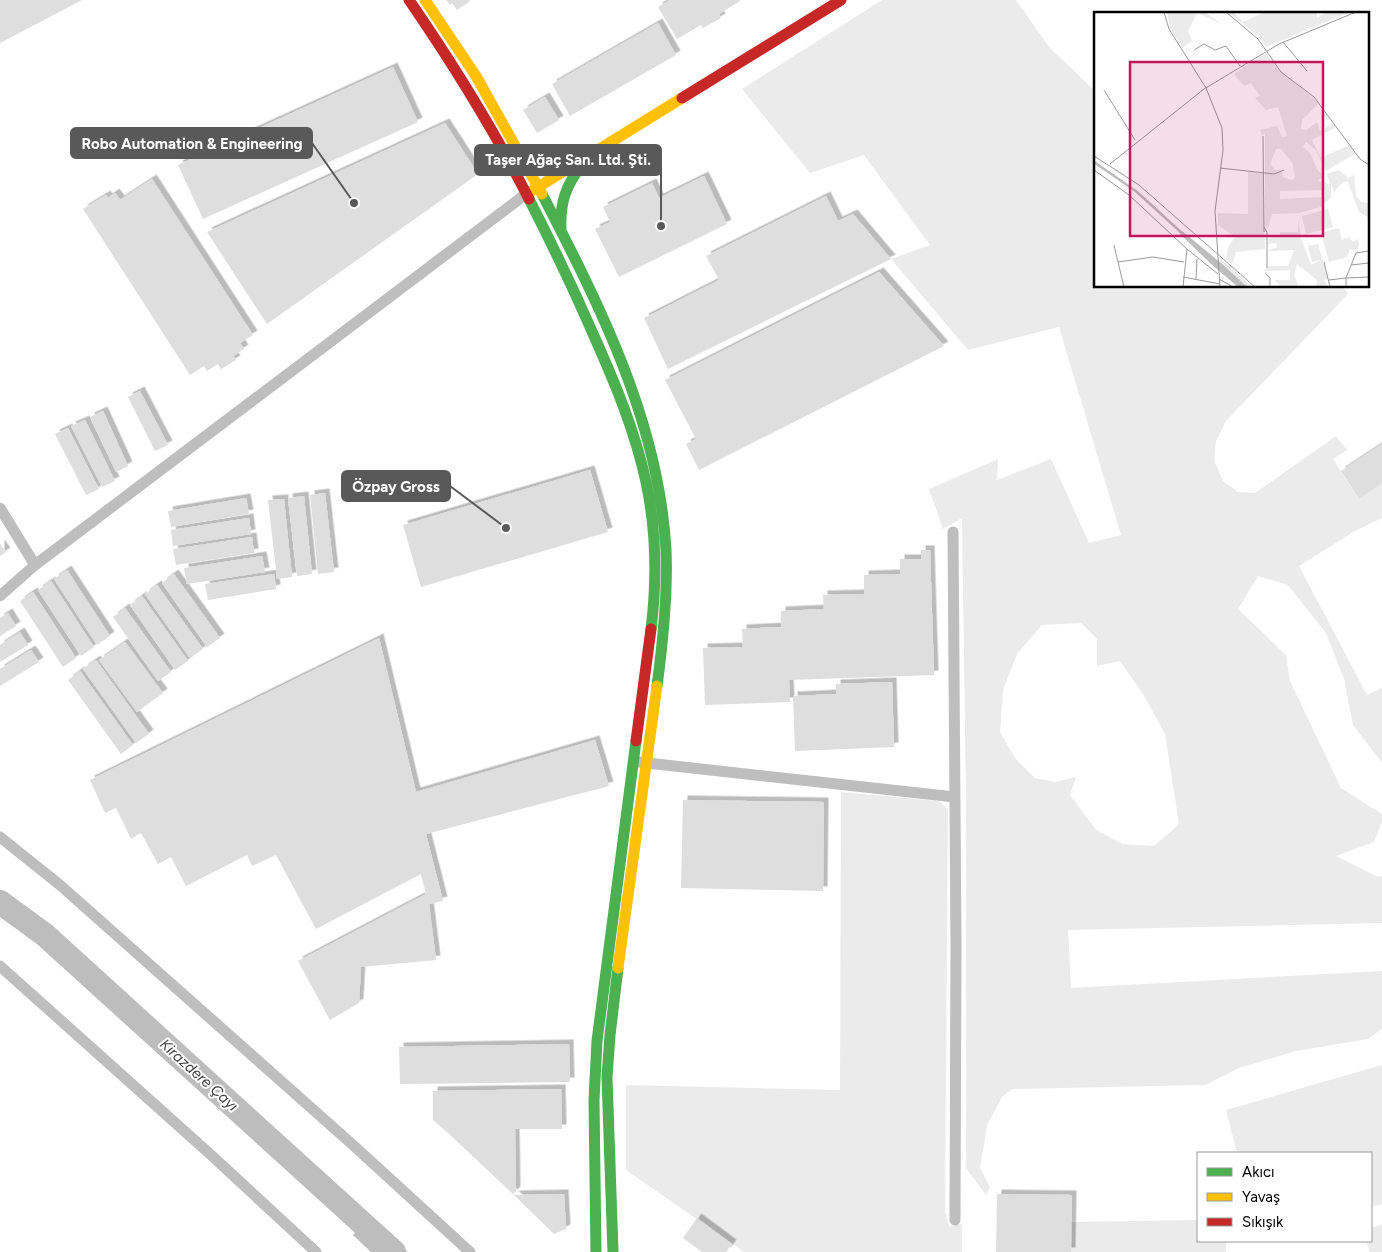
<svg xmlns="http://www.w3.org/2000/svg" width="1382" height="1252" font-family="Figtree,sans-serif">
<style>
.green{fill:#ebebeb;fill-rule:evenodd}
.water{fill:#bdbdbd}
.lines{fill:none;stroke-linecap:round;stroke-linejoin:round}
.river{stroke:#bdbdbd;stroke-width:24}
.building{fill:#dedede;filter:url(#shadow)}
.street{stroke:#bebebe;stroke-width:11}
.fast{stroke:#4caf50;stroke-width:11}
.slow{stroke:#ffc107;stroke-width:11}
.jam{stroke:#c62828;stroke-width:11}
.labels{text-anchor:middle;stroke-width:4;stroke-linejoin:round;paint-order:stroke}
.water-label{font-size:15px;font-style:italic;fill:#424242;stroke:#fff}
.inset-river{fill:none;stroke:#bdbdbd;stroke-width:2.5}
.inset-road{fill:none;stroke:#999;stroke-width:1}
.view{fill:#c2185b;fill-opacity:0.15;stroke:#c2185b;stroke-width:2.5}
.inset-edge{fill:none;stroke:#000;stroke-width:2.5}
.leader{fill:none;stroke:#595959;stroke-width:2}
.callout-dot{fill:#595959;stroke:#fff;stroke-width:2}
.callout{fill:#595959;stroke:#595959;stroke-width:2}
.callout-label{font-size:15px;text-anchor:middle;font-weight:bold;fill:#fff}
</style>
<defs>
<filter id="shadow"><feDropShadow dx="4.5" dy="-4.5" stdDeviation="0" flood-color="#0004"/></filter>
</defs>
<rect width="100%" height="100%" fill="#fff"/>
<path class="green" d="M882 0H1016L1049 47 1096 92V286H1342L1348 294 1226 421 1216 441 1214 460 1223 481 1238 492 1255 493 1336 436 1347 450 1333 459 1358 498 1382 483V518L1355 531 1299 566 1367 695 1382 688V763L1353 725 1344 679 1326 633 1288 585 1258 576 1238 609 1286 655 1290 681 1341 788 1382 814V821L1374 842 1336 856 1378 877 1382 876V923L1068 930 1071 988 1382 971V1029L1368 1039 1296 1051 1239 1068 1205 1085 1012 1089 1002 1097 987 1125 980 1168 990 1187 986 1195 966 1168V798L962 518 943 529 929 489 998 459 997 480 1051 459 1089 543 1121 535 1059 327 968 350 891 259 930 245 864 155 810 173 742 89ZM1081 623 1097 639V666L1120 661 1143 694 1165 734 1179 824 1154 846 1123 844 1096 830 1070 795 1076 777 1055 782 1035 778 1015 758 1000 732 1003 690 1017 654 1042 625Z
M841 792 939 801 948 809 945 1211 949 1226 962 1224V1252H744L626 1170V1085L840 1090Z
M1382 1065V1204L1371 1207V1153H1237L1226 1110Z
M1198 1220V1241H1226V1252H1071V1222Z
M1382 1224V1252H1370L1366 1241H1371V1228Z"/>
<path class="water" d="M368 1216 408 1252H371L353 1235Z"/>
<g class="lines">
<path class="river" d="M0 902 45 935 394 1252"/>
</g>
<path class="building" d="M0 0H82L0 43Z
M446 0H468L469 2 457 10 452 3 450 5Z
M670 0H740V1L719 14 721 18 703 28 701 25 677 39 658 7Z
M658 23 676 55 570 116 552 84Z
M393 67 418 122 203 219 178 165Z
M545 97 559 120 537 133 523 110Z
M445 123 478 174 267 324 207 232Z
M704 176 727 224 619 277 595 229 610 222 603 207 652 183 659 198Z
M152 179 253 335 240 343 244 349 233 356 236 360 221 369 218 364 207 371 204 366 190 375 83 209 106 195 108 198 115 193 120 200Z
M826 196 838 221 853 214 891 259 668 369 644 318 719 280 706 256Z
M879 272 944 346 699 470 686 444 696 439 665 380Z
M140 391 168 445 155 451 128 397Z
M103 411 128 466 116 472 90 417Z
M85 420 115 481 102 487 71 426Z
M68 428 99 489 86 495 55 434Z
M1382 444V483L1359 499 1341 471Z
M590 470 608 532 421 587 403 525Z
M325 493 334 572 318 574 310 495Z
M304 496 312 574 297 576 288 498Z
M246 498 249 514 171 527 168 511Z
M284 499 292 577 277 579 268 500Z
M249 518 251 534 173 546 171 530Z
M252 537 254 553 176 565 173 549Z
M0 544 6 552 0 556Z
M921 550H930L934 675 789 680 790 702 705 705 703 648 743 647 742 629 781 627V611L824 609 823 595 864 594V575L900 574V559H921Z
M262 556 265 572 187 584 184 568Z
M67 570 110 636 97 645 54 579Z
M174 574 220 638 207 647 162 583Z
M274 574 276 589 208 600 205 584Z
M51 581 94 647 81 656 38 590Z
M157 585 203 649 190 658 145 594Z
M33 592 76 658 63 667 20 601Z
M142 596 188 661 175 670 130 605Z
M125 608 171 672 158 681 113 617Z
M8 613 16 626 0 636V618Z
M20 632 28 645 0 662V645Z
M379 638 416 792 595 740 609 786 426 834 443 901 429 904 436 960 361 967 359 1003 330 1020 298 961 426 894 421 874 316 929 276 855 252 866 247 855 186 886 171 857 158 864 141 833 131 839 116 808 105 813 90 780Z
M125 642 163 693 137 712 99 660Z
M31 650 39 662 0 686V669Z
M96 660 149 734 136 743 83 669Z
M80 671 133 745 121 754 68 680Z
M892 682 894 747 795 751 793 696 836 694V684Z
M683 800 824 802 823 891 681 888Z
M569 1044 570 1082 400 1084 399 1047Z
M561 1089 562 1129H515L516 1191 513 1194 448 1133 433 1120V1091Z
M564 1194 566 1229 554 1234 514 1195Z
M997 1194 1072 1195 1071 1252H996Z
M697 1218 732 1244 726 1252H702L683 1238Z"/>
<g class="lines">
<path class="street" d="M0 508 35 565
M953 532 956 945 955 1220
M0 596 35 565 526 194
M638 762 955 797
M0 837 60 885 353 1145 470 1252
M0 966 210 1154 316 1252"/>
<path class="fast" d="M518 151 552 157H586
M542 194C600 306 659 422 666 550 668 595 663 641 657 686
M529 199C552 244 574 290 594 336 615 383 635 431 646 482 656 529 657 581 651 629
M561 228C560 202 566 185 582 165
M596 1252 594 1100 597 1041 636 741
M613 1252 607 1077 610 1035 618 968"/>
<path class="slow" d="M425 0 476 76 542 194
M530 192 682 98
M618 968 657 686"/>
<path class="jam" d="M409 0C453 64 494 130 529 199
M682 98 841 0
M636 741 651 629"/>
</g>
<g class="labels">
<g class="water-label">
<text transform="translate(199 1075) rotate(42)" y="5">Kirazdere Çayı</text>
</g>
</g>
<g transform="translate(1094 12)">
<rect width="275" height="275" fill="#fff"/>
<path d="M73 0H110L128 12 103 1 94 19 98 29 88 36 76 16ZM134 0H139L149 10 171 0H223V6L233 0H256L172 35 164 24ZM172 41 183 56 225 91 208 108 207 117 212 118 223 110 226 119 240 111 242 115 218 128 227 146 255 133 261 142 232 159 222 138 212 130 209 135 216 141 224 159 230 163 224 169 236 172 233 162 245 158 254 166 260 163 262 184 267 190 275 191V206L265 200 254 170H249L240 180 237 171V185L227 195 205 201 178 202 174 216 171 213V122L168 123 166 118 183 114 188 125 193 124 184 95 172 98 161 86 166 84 157 71 150 74 140 62ZM182 137H187L199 152 201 165 198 168 189 165 187 158H181L176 152ZM186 179 231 178V185L186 187ZM154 160 169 162 171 237 142 240 138 253 132 247 134 235 141 225 124 213V201L154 202ZM234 197 239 215 212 222 208 204ZM204 207 207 226 217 253 226 248 218 250 214 234 224 232 234 266 230 268 234 275H222L223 268 203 252 200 263 205 275H188L180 268H196V258L170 259 174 254H194L200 238 173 239 183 235 182 231 174 232 175 225H186V220H204ZM245 216 248 228 255 225 259 230 264 227 265 233 263 239 256 237 253 245 235 250 227 221ZM126 246 158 275H153L126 251Z" fill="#ebebeb" fill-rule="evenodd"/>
<path d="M88 219 127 251 153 275H144L116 251 86 222Z" fill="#bdbdbd"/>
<path class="inset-river" d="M0 150 43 180 90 223"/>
<path class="inset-road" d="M70 0 75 17 112 76 128 116 129 138 121 199 126 275M132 0 164 27 187 60 220 85 266 147 275 153M189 30 213 59M100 38 110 32 121 38 132 34 146 54M110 77 185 32 262 0M10 78 41 128M169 124 170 220M0 144 45 173 161 275M16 152 110 77M126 156 180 162 190 158M0 158 35 183 93 237M170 215 173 220V256M20 233 24 250 59 245 90 250M24 250 30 275M230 250 236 275M257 253 275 251M171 261 176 266V275M89 265 126 272M102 267 103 247M125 267 139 275M235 268 252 266 262 241 275 239M89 275 93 237 124 262M252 275V266L275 265"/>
<path class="view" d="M36 50H229V224H36Z"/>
<rect width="275" height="275" class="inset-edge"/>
</g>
<path class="leader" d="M354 203L312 143M661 226L661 160M506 528L450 486"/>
<g class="callout-dot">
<circle cx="354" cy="203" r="5"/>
<circle cx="661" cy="226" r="5"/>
<circle cx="506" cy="528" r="5"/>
</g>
<g class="callout">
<rect x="71" y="128" width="241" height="30" rx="5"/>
<rect x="475" y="145" width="186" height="30" rx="5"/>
<rect x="342" y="471" width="108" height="30" rx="5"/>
</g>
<g class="callout-label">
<text x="192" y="149">Robo Automation &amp; Engineering</text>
<text x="568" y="165">Taşer Ağaç San. Ltd. Şti.</text>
<text x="396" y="492">Özpay Gross</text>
</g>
<rect x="1197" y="1152" width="175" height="90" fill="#ffffff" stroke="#999999"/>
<rect x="1207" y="1168" width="25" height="8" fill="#4caf50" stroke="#999999"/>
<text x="1242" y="1177" font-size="15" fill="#000000">Akıcı</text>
<rect x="1207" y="1193" width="25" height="8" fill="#ffc107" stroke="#999999"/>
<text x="1242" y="1202" font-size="15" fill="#000000">Yavaş</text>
<rect x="1207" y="1218" width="25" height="8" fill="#c62828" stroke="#999999"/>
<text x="1242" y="1227" font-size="15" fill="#000000">Sıkışık</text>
</svg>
